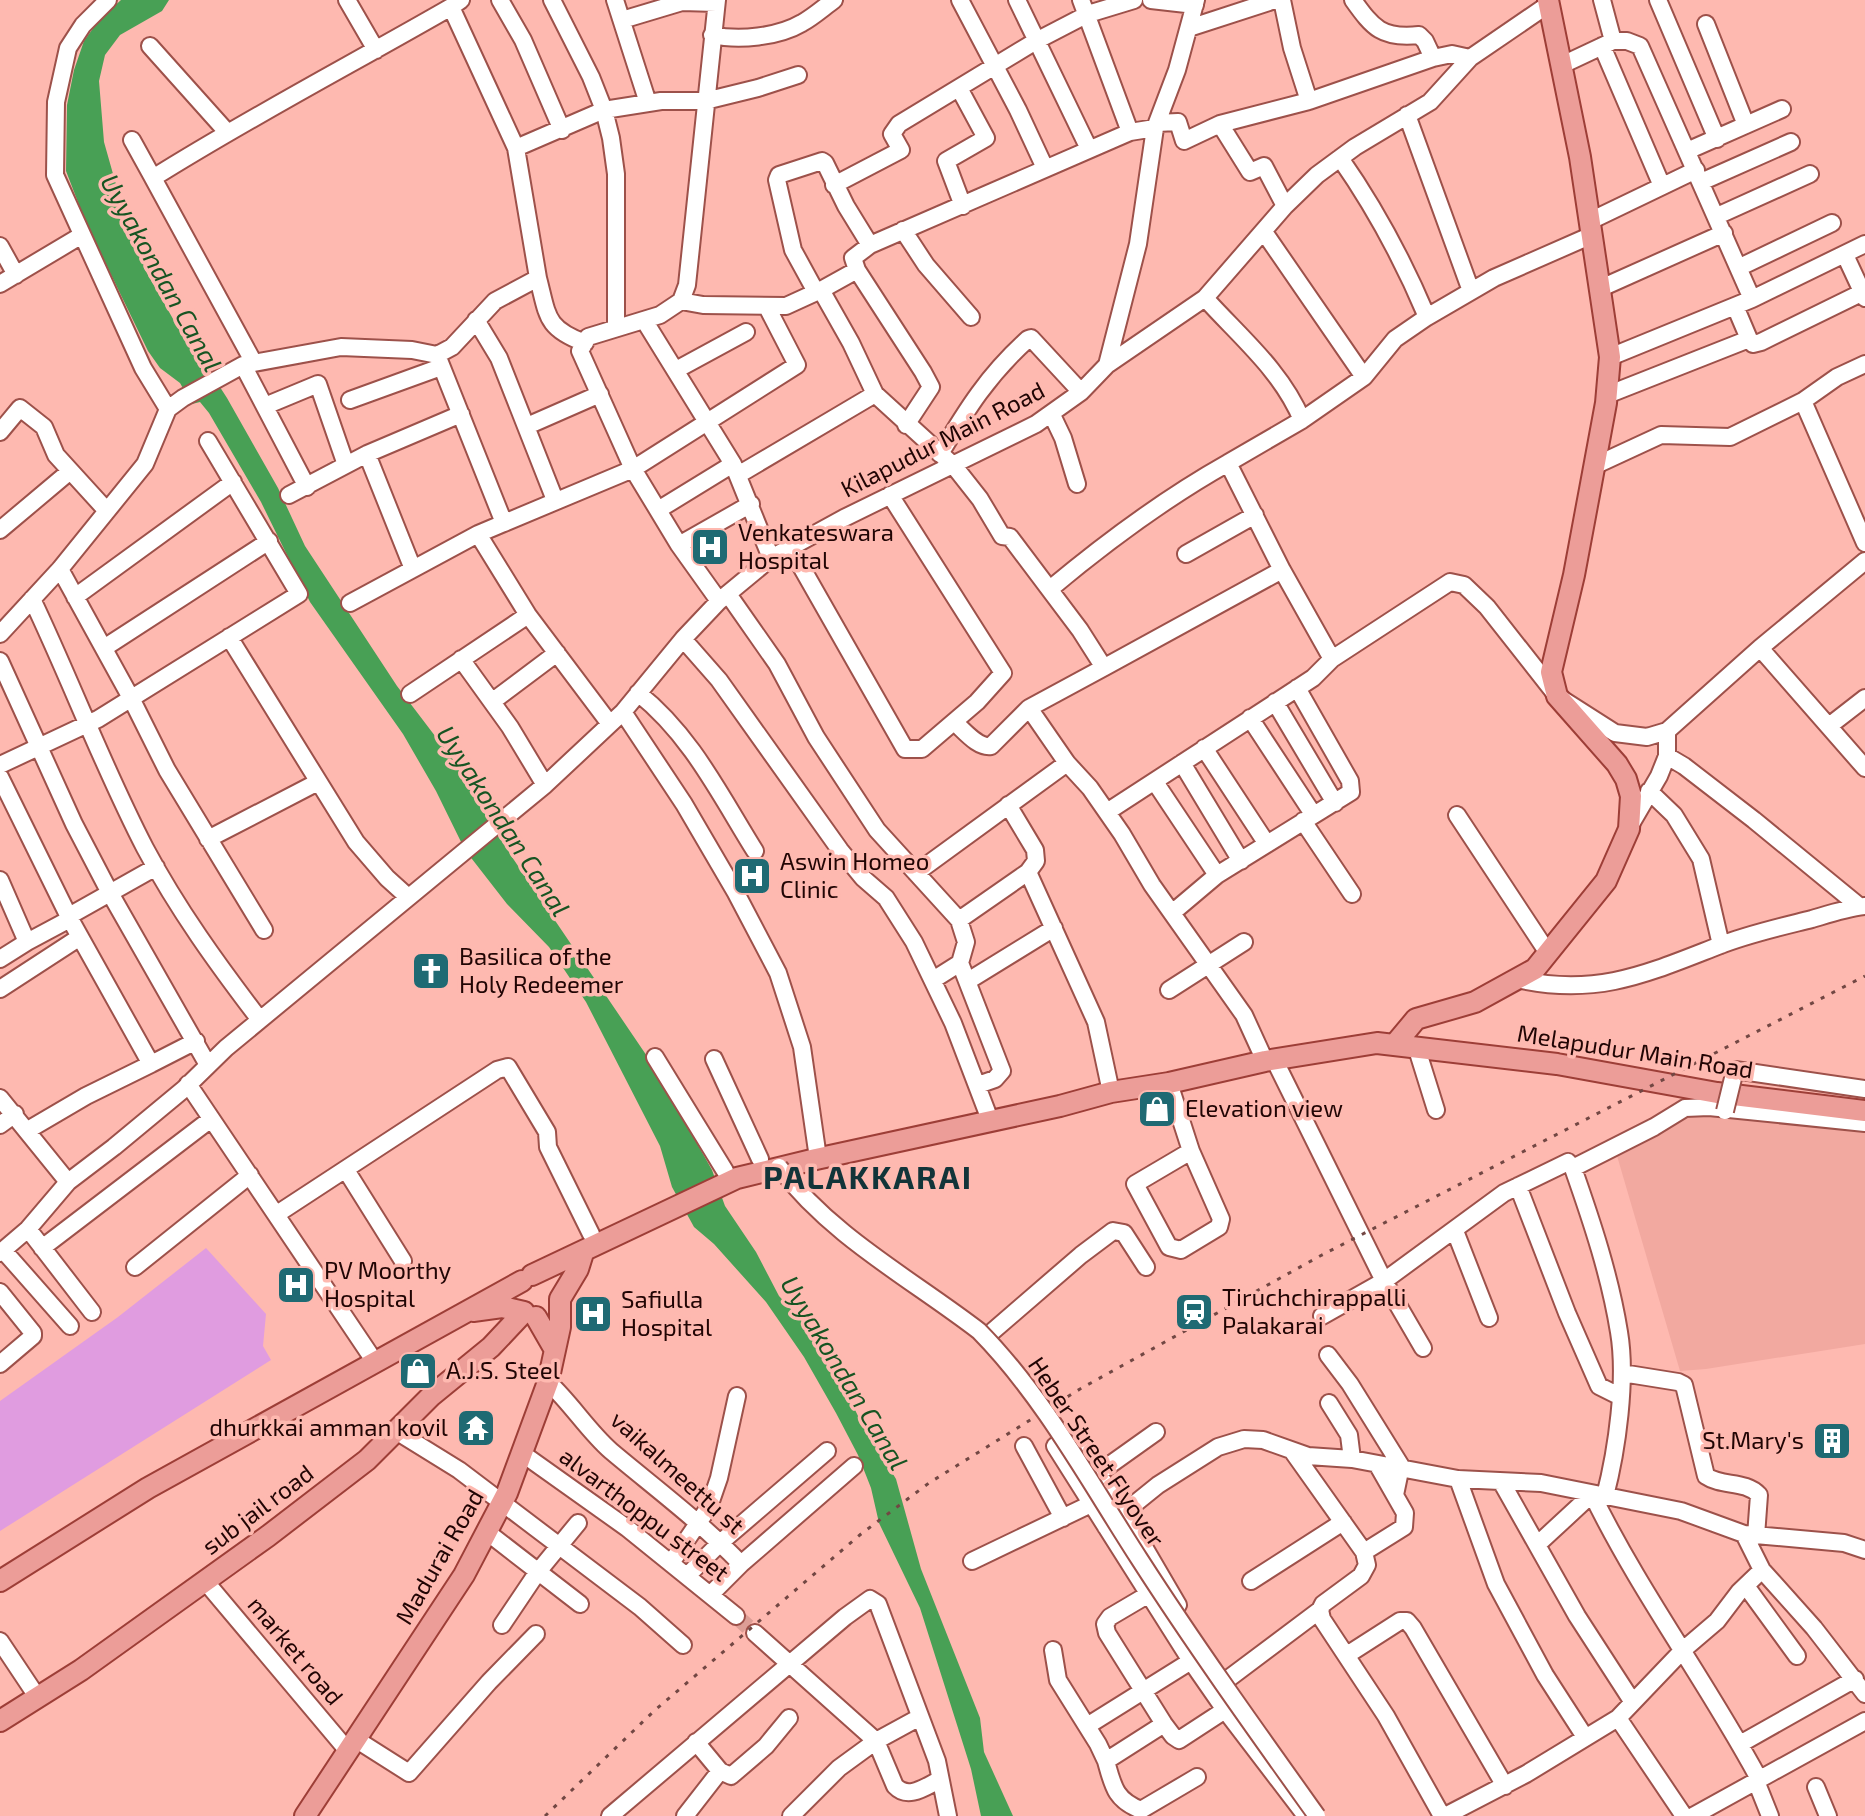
<svg xmlns="http://www.w3.org/2000/svg" width="1865" height="1816" font-family="'Exo 2',sans-serif">
<style>
.built{fill:#f2a9a0}
.green{fill:#e09ce0}
.water{fill:#48a055}
.lines{fill:none;stroke-linecap:round;stroke-linejoin:round}
.minor-tunnel{stroke:#dd9e96;stroke-width:16;stroke-dasharray:16 8;stroke-linecap:butt}
.minor-casing{stroke:#9d514a;stroke-width:20}
.major-casing{stroke:#9d3e37;stroke-width:24}
.minor{stroke:#fff;stroke-width:16}
.major{stroke:#ec9d98;stroke-width:20}
.rail{stroke:#724743;stroke-width:3;stroke-dasharray:4 8;stroke-linecap:butt}
.minor-bridge-casing{stroke:#9d514a;stroke-width:20;stroke-linecap:butt}
.minor-bridge{stroke:#fff;stroke-width:16}
.labels{text-anchor:middle;stroke-width:7;stroke-linejoin:round;paint-order:stroke}
.street-label{font-size:24px;fill:#210504;stroke:#feb9b0}
.poi-label{font-size:24px;fill:#210504;stroke:#feb9b0;text-anchor:start}
.water-label{font-size:26px;font-style:italic;fill:#175422;stroke:#feb9b0}
.district-label{font-size:32px;font-weight:bold;letter-spacing:2px;fill:#123439;stroke:#feb9b0}
</style>
<rect width="100%" height="100%" fill="#feb9b0"/>
<path class="built" d="M1708 1110 1716 1118 1865 1128V1344L1706 1369 1680 1371 1615 1149 1661 1132 1691 1112Z"/>
<path class="green" d="M206 1248 266 1314 263 1346 271 1360 0 1531V1401L118 1317Z"/>
<path class="water" d="M121 0H169L162 11 120 35 105 55 99 81 104 142 117 188 138 236 144 268 193 354 209 370 227 398 278 488 305 546 397 686 467 778 483 811 514 860 653 1065 712 1170 725 1206 756 1252 779 1296 801 1320 834 1367 859 1418 896 1479 921 1569 980 1718 984 1752 1013 1816H981L971 1769 920 1608 879 1523 871 1488 858 1455 836 1413 804 1357 766 1302 714 1244 694 1227 672 1187 660 1146 586 1002 549 947 507 904 465 850 436 791 403 734 310 602 261 502 209 413 200 402 192 404 180 383 160 368 148 351 86 223 66 171 67 105 74 70 84 41 99 20Z"/>
<g class="lines">
<path class="minor-tunnel" d="M736 1616 755 1633"/>
<defs>
<path id="minor" d="M108 0 83 25 68 48 56 102 55 175 143 368 168 409
M347 0 376 50
M500 0 523 40 562 130
M552 0 591 77 604 110 611 138 616 174V328
M615 0 648 103
M717 0 687 285 681 301 660 315 588 337 580 351 633 469 679 545 719 601
M960 0 1018 110 1045 168
M1017 0 1089 149
M1081 0 1130 132
M1151 0 1195 5
M1282 0 1292 48 1309 101 1433 58 1452 54 1470 58
M1353 0C1373 28 1382 39 1419 35L1425 41 1433 58
M1658 0 1717 139
M622 20 682 2 716 3
M1706 24 1746 125
M1189 28 1275 0
M712 35C739 41 778 37 802 23 813 17 823 8 834 0
M150 46 227 132
M1602 46 1662 186
M1562 65 1613 41 1602 0
M959 88 986 138 946 161 963 206
M1407 115 1471 291
M1157 123 1178 122 1184 141 1220 124 1309 101
M1220 124 1250 172 1264 166 1285 206
M132 140 153 178C250 117 352 64 451 7
M516 148 604 110 661 101H705L758 88 798 75
M1687 151 1782 109
M1340 158C1375 208 1403 260 1427 317L1494 278 1592 235
M153 178 254 363
M1701 182 1791 142
M834 185 901 150 892 134 899 124 1036 41 1088 14 1134 0
M1717 216 1810 174
M1590 221 1696 170
M903 230 926 265 971 317
M1264 232 1364 377
M0 246 16 275
M1845 255 1865 298
M1740 267 1832 223
M857 270 853 258 870 245 1130 132 1155 128
M538 278C548 316 545 328 585 343
M0 284 82 235
M1601 288 1724 233
M821 290 857 270 923 372 931 387 906 425
M816 292 793 250 777 180 779 175 822 161 825 163 846 206 870 245
M1205 298C1240 337 1281 370 1302 420L1228 463
M1752 299 1865 244
M681 301 703 305 786 306 821 290 851 343 875 394 954 466 980 499 1002 536 1010 537 1080 630 1101 663 1103 668 1029 708 1067 763 1090 788 1122 834 1152 885 1244 1015 1265 1061
M1735 306 1749 339 1753 344 1761 342 1865 291
M476 320 499 358 555 500
M644 320 733 464 771 558
M437 355 504 523 478 534 528 615 610 724
M1610 357 1752 299 1640 46 1627 41H1613
M243 365 307 487
M1107 365 1205 298 1285 206 1317 175 1355 147 1430 102 1470 58 1549 4
M676 370 746 332
M1607 395 1749 339
M350 400 441 367
M1803 401 1865 543
M265 406 318 384 346 465
M1052 415 1063 438 1077 484
M1302 420 1364 377 1395 339 1427 317
M527 426 600 394
M0 432 20 408 44 427 56 455 107 511
M367 454 413 569
M940 454C967 409 988 375 1028 339L1031 338 1081 392
M1594 466 1661 435 1730 437 1803 401 1837 377 1865 364
M738 475 875 394
M289 495 367 454 461 414
M658 510 733 464
M504 523 633 469 797 365 767 307
M0 530 69 472
M679 545 751 504
M790 547 905 749H922L977 702 1003 673 890 495
M1186 554 1255 515
M60 569 131 698 167 770 264 930
M1050 589C1105 543 1164 499 1228 463L1282 570 1332 659
M728 594 777 664 816 737 877 830 959 920 1028 872
M75 597 233 482
M32 599C71 681 103 767 145 848 178 910 218 965 260 1020
M350 603 478 534
M0 634 60 569 145 464 168 409 183 398 243 365 341 347 412 350 437 355 452 347 495 301 538 278 516 148 451 7 461 0
M229 637 356 842 387 878 408 897
M683 639 719 680 840 850 863 878 886 898 914 942 953 1023 987 1112
M104 648 269 541
M1760 648 1865 768
M461 659 510 727 545 785
M0 661 74 824 110 893 208 1065
M1103 668 1282 570
M638 693C691 735 720 795 755 851
M410 694 528 615
M493 701 557 653
M1275 702 1335 803
M623 712 684 804 736 893 778 973 802 1047 817 1151
M1250 718 1313 814
M954 722C964 730 977 748 991 746L1029 708
M1829 726 1865 698
M1204 748 1267 844
M1667 756 1684 766 1754 820 1859 906
M1182 763 1241 861
M0 765 98 719 299 594 208 441
M0 777 70 919 151 1064 196 1041
M1155 782 1217 875
M1649 791 1674 815 1701 859 1721 945
M1008 805 1035 850 1036 861 1028 872 1096 1022 1111 1092
M1107 812 1313 678 1332 659 1450 582 1464 585 1487 607 1557 696 1615 733 1647 737 1667 731
M1457 815 1548 953
M1303 821 1352 894
M1631 824 1659 776 1667 756V731L1760 648 1865 561
M208 839 318 782
M916 873 1067 763
M0 880 27 942 70 919
M1172 913 1217 875 1351 792 1350 781 1297 688
M69 916 156 867
M959 920 966 942 960 963 1002 1071 995 1079 978 1085
M0 959 27 942
M1517 979C1596 997 1646 974 1718 946 1748 934 1780 927 1812 919 1829 914 1847 908 1865 906
M933 980 960 963
M968 981 1054 928
M0 989 80 937
M1169 990 1244 942
M1416 1046 1436 1110
M655 1057 725 1171
M714 1059 760 1159
M1274 1059 1384 1281 1423 1348
M1735 1070 1865 1089
M1169 1083 1191 1151 1221 1219 1219 1227 1181 1250 1169 1247 1135 1184 1191 1151
M188 1084 375 1362
M0 1098 68 1182
M0 1125 15 1114
M28 1130 86 1096 151 1064
M346 1170 403 1261
M1518 1186 1567 1313 1599 1386 1619 1396
M277 1214 497 1070 508 1067 547 1132 548 1147 591 1234
M28 1229 92 1312
M1455 1231 1489 1318
M42 1248 211 1119
M3 1250 70 1326
M0 1253 28 1229 68 1182 114 1147 184 1089 226 1048 545 785 623 712 683 639 719 601 771 558 844 518 1036 424 1081 392 1107 365 1138 244 1155 128 1177 70 1196 0
M135 1267 250 1175
M0 1292 33 1333V1336L0 1364
M1322 1316 1384 1281 1504 1193 1568 1162 1573 1168
M993 1331 1081 1255 1113 1231 1124 1233 1146 1267
M1328 1355 1350 1384 1401 1466 1395 1495
M1622 1373 1678 1382 1684 1385 1706 1476C1722 1487 1745 1480 1759 1495L1756 1536
M548 1382C571 1403 588 1431 611 1451 655 1488 701 1522 741 1564
M1329 1403 1349 1435 1352 1459
M396 1431 459 1470 640 1607 683 1645
M1070 1432 1123 1511 1178 1605
M1024 1446 1063 1518
M1055 1446 1191 1661 1225 1710 1306 1816
M1293 1452 1364 1552 1367 1565 1361 1576 1323 1604 1320 1610 1322 1619 1386 1716 1442 1816
M523 1454 627 1528 736 1616
M1097 1474 1156 1432
M1458 1479 1496 1584 1545 1675 1585 1737
M1502 1483 1577 1616 1632 1701
M1605 1496C1617 1450 1627 1379 1619 1332 1610 1276 1592 1222 1573 1168L1654 1127 1685 1108 1709 1107 1865 1123
M1106 1527 1158 1485 1218 1447 1244 1439 1263 1440 1308 1456 1352 1459 1458 1479 1541 1483 1681 1511 1744 1534 1844 1543 1865 1550
M487 1532 580 1604
M1744 1534 1762 1570 1814 1628 1865 1694
M1538 1544 1592 1494C1640 1593 1707 1682 1759 1779
M1364 1552 1404 1527 1405 1513 1377 1464
M972 1561 1091 1504
M671 1563 709 1507 719 1478 737 1396
M687 1576 720 1543 827 1451
M205 1581 348 1751
M1251 1581 1343 1522
M1746 1586 1797 1656
M1149 1594 1110 1617 1105 1624 1107 1633 1164 1724 1173 1736 1179 1740 1225 1710
M710 1595 741 1564 854 1466
M502 1625 537 1573 578 1523
M755 1633 876 1741 839 1768 791 1816
M0 1641 38 1698
M1053 1650 1058 1680 1098 1744 1106 1761 1164 1724
M1347 1655 1400 1621H1407L1413 1628 1505 1786
M1228 1679 1320 1610
M920 1717 876 1741 895 1786C908 1800 925 1787 939 1780
M1618 1718 1684 1816
M1087 1726 1191 1661
M357 1740 409 1773 489 1682 536 1634
M696 1742 720 1771 731 1776 766 1746 789 1718
M1740 1744 1855 1679
M1106 1761C1113 1786 1115 1800 1141 1810L1197 1777
M1756 1781 1770 1816
M1816 1787 1828 1816
M610 1816 845 1617 870 1599 878 1604 937 1761 948 1816
M685 1816 720 1771
M1445 1816 1526 1774 1618 1718 1683 1650 1717 1621 1739 1592 1762 1570
M1693 1816 1865 1721"/>
<path id="major" d="M1396 1043 1416 1019 1475 1002 1535 969 1606 881 1629 829 1631 796 1626 779 1617 764 1557 696 1551 672 1574 575 1591 484 1606 403 1610 357 1580 157 1548 0
M532 1275 737 1178 816 1159 1060 1106 1111 1092 1169 1083 1265 1061 1377 1043 1557 1064 1717 1093 1865 1111
M536 1317 555 1350
M0 1581 148 1488 522 1281
M0 1721 81 1670 268 1536 367 1460 431 1396 491 1347 524 1312 502 1307 473 1311
M305 1816 464 1575 507 1493 548 1382 560 1327V1299L578 1269 583 1253"/>
</defs>
<use href="#minor" class="minor-casing"/>
<use href="#major" class="major-casing"/>
<use href="#minor" class="minor"/>
<use href="#major" class="major"/>
<path class="rail" d="M545 1816 654 1711 861 1534 929 1483 1080 1389 1320 1256 1865 976"/>
<defs>
<path id="minor-bridge" d="M1725 1111 1735 1070
M779 1167C832 1237 910 1278 979 1331 1044 1397 1090 1483 1140 1560 1196 1647 1257 1732 1317 1816"/>
</defs>
<use href="#minor-bridge" class="minor-bridge-casing"/>
<use href="#minor-bridge" class="minor-bridge"/>
</g>
<defs>
<symbol id="hospital-square" viewBox="-11 -11 22 22"><rect x="-9" y="-9" width="18" height="18" rx="4" fill="#1f6a73" stroke="#feb9b0"/><path d="M-5-5h3v3.5h4V-5h3V5h-3V1.5h-4V5h-3Z" fill="#fff"/></symbol>
<symbol id="church-square" viewBox="-11 -11 22 22"><rect x="-9" y="-9" width="18" height="18" rx="4" fill="#1f6a73" stroke="#feb9b0"/><path d="M-1.2-6h2.4v3.5h3.3v2.4h-3.3V6h-2.4V-.1h-3.3v-2.4h3.3Z" fill="#fff"/></symbol>
<symbol id="shop-square" viewBox="-11 -11 22 22"><rect x="-9" y="-9" width="18" height="18" rx="4" fill="#1f6a73" stroke="#feb9b0"/><path d="M-5-2.5h2.3a2.7 3.5 0 0 1 5.4 0H5L5.5 6h-11ZM-1.5-2.5h3a1.5 2.3 0 0 0-3 0Z" fill="#fff"/></symbol>
<symbol id="station-square" viewBox="-11 -11 22 22"><rect x="-9" y="-9" width="18" height="18" rx="4" fill="#1f6a73" stroke="#feb9b0"/><path d="M-3-6H3Q5-6 5-4V2Q5 4 3 4L4.5 6H3L1.5 4h-3L-3 6H-4.5L-3 4Q-5 4-5 2V-4Q-5-6-3-6ZM-3.5-4v3h7v-3ZM-3.5 1v1.5H-2V1ZM2 1v1.5H3.5V1Z" fill="#fff"/></symbol>
<symbol id="temple-square" viewBox="-11 -11 22 22"><rect x="-9" y="-9" width="18" height="18" rx="4" fill="#1f6a73" stroke="#feb9b0"/><path d="M0-6L5-2H3V0L6.5 2.5H4V6H1.5V3h-3V6H-4V2.5H-6.5L-3 0V-2H-5Z" fill="#fff"/></symbol>
<symbol id="building-square" viewBox="-11 -11 22 22"><rect x="-9" y="-9" width="18" height="18" rx="4" fill="#1f6a73" stroke="#feb9b0"/><path d="M-4-6H4V6H1V3H-1V6H-4ZM-2.5-4.3h1.7v1.8h-1.7ZM.8-4.3h1.7v1.8H.8ZM-2.5-1h1.7V.8h-1.7ZM.8-1h1.7V.8H.8Z" fill="#fff"/></symbol>
</defs>
<g fill-rule="evenodd">
<use href="#hospital-square" x="688" y="525" width="44" height="44"/>
<use href="#hospital-square" x="730" y="854" width="44" height="44"/>
<use href="#church-square" x="409" y="949" width="44" height="44"/>
<use href="#shop-square" x="1135" y="1087" width="44" height="44"/>
<use href="#hospital-square" x="274" y="1263" width="44" height="44"/>
<use href="#station-square" x="1172" y="1290" width="44" height="44"/>
<use href="#hospital-square" x="571" y="1292" width="44" height="44"/>
<use href="#shop-square" x="396" y="1349" width="44" height="44"/>
<use href="#temple-square" x="454" y="1406" width="44" height="44"/>
<use href="#building-square" x="1810" y="1419" width="44" height="44"/>
</g>
<g class="labels">
<g class="street-label">
<text transform="translate(943 440) rotate(-27)" y="8">Kilapudur Main Road</text>
<text transform="translate(1635 1052) rotate(9)" y="8">Melapudur Main Road</text>
<text transform="translate(1096 1452) rotate(56)" y="8">Heber Street Flyover</text>
<text transform="translate(677 1473) rotate(42)" y="8">vaikalmeettu st</text>
<text transform="translate(258 1510) rotate(-37)" y="8">sub jail road</text>
<text transform="translate(644 1515) rotate(37)" y="8">alvarthoppu street</text>
<text transform="translate(440 1557) rotate(-60)" y="8">Madurai Road</text>
<text transform="translate(295 1651) rotate(50)" y="8">market road</text>
</g>
<g class="poi-label">
<text x="738" y="541">Venkateswara<tspan x="738" dy="28">Hospital</tspan></text>
<text x="780" y="870">Aswin Homeo<tspan x="780" dy="28">Clinic</tspan></text>
<text x="459" y="965">Basilica of the<tspan x="459" dy="28">Holy Redeemer</tspan></text>
<text x="1185" y="1117">Elevation view</text>
<text x="324" y="1279">PV Moorthy<tspan x="324" dy="28">Hospital</tspan></text>
<text x="1222" y="1306">Tiruchchirappalli<tspan x="1222" dy="28">Palakarai</tspan></text>
<text x="621" y="1308">Safiulla<tspan x="621" dy="28">Hospital</tspan></text>
<text x="446" y="1379">A.J.S. Steel</text>
<text x="448" y="1436" text-anchor="end">dhurkkai amman kovil</text>
<text x="1804" y="1449" text-anchor="end">St.Mary's</text>
</g>
<g class="water-label">
<text transform="translate(161 273) rotate(61)" y="9">Uyyakondan Canal</text>
<text transform="translate(503 821) rotate(57)" y="9">Uyyakondan Canal</text>
<text transform="translate(844 1373) rotate(59)" y="9">Uyyakondan Canal</text>
</g>
<g class="district-label">
<text x="868" y="1189">PALAKKARAI</text>
</g>
</g>
</svg>
